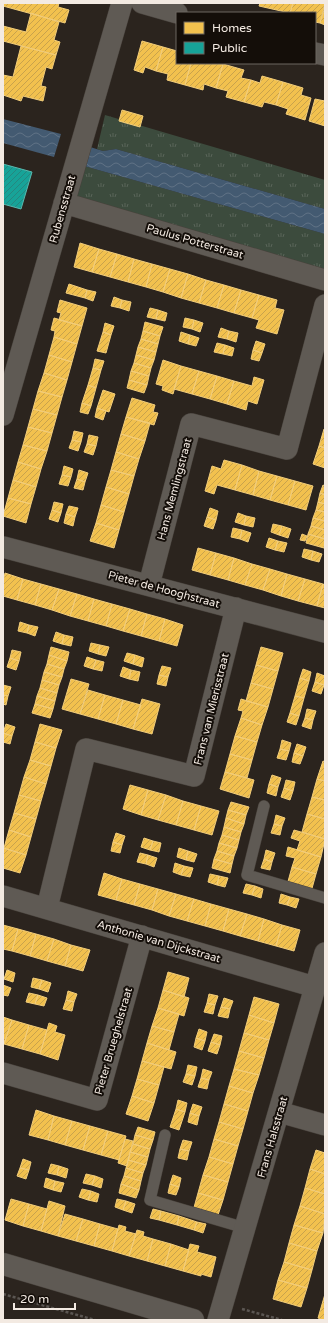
<svg xmlns="http://www.w3.org/2000/svg" width="328" height="1323" font-family="'Varela Round',sans-serif">
<style>
.grass{fill:url(#grass-tufts)}
.water{fill:url(#water-waves)}
.homes{fill:url(#homes-hatch);stroke:#f2cd7a}
.public{fill:url(#public-hatch);stroke:#59b8ae}
.lines{fill:none;stroke-linecap:round;stroke-linejoin:round}
.service-casing{stroke:#48423c;stroke-width:12}
.minor-casing{stroke:#48423c;stroke-width:22}
.tertiary-casing{stroke:#48423c;stroke-width:23}
.path{stroke:#5b5652;stroke-width:2.5;stroke-dasharray:3 2;stroke-linecap:butt}
.service{stroke:#5f5a54;stroke-width:11}
.minor{stroke:#5f5a54;stroke-width:21}
.tertiary{stroke:#5f5a54;stroke-width:22}
.labels{text-anchor:middle;stroke-width:4;stroke-linejoin:round;paint-order:stroke}
.street-label{font-size:11px;fill:#f3eae2;stroke:#140e09}
</style>
<defs>
<pattern id="grass-tufts" width="24" height="20" patternUnits="userSpaceOnUse"><rect width="24" height="20" fill="#3c4b3d"/><path d="M3 7l-1-3M5 7V3M7 7l1-3M15 17l-1-3M17 17v-4M19 17l1-3" fill="none" stroke="#596559"/></pattern>
<pattern id="water-waves" width="16" height="10" patternUnits="userSpaceOnUse"><rect width="16" height="10" fill="#435a71"/><path d="M0 5q4-4 8 0t8 0" fill="none" stroke="#5f7285"/></pattern>
<pattern id="homes-hatch" width="6" height="6" patternUnits="userSpaceOnUse"><rect width="6" height="6" fill="#f2c14e"/><path d="M-1 1l2-2M0 6l6-6M5 7l2-2" fill="none" stroke="#c8a24c"/></pattern>
<pattern id="public-hatch" width="6" height="6" patternUnits="userSpaceOnUse"><rect width="6" height="6" fill="#17a398"/><path d="M-1 1l2-2M0 6l6-6M5 7l2-2" fill="none" stroke="#26877f"/></pattern>
</defs>
<rect width="100%" height="100%" fill="#2b241e"/>
<path class="grass" d="M105 115 325 180V209L116 149 103 151 97 149Z
M84 166 325 234V276L73 204Z"/>
<path class="water" d="M3 119 61 134 54 157 3 143Z
M90 147 103 151 116 149 325 209V234L84 166Z"/>
<path class="homes" d="M3 3H59L58 7 69 10 65 23 3 6Z
M260 3H293L290 13 259 6Z
M293 3H325L320 23 315 22V13H290Z
M325 7V25L320 23Z
M31 13 59 22 54 40 60 42 56 55 3 41V26L26 32Z
M142 41 163 47 156 71 145 67 143 73 134 70Z
M21 46 56 55 52 69 46 67 41 86 46 87 43 101 23 96 21 101 3 95V75L13 77Z
M163 47 177 51V63H191L185 85 167 80 168 74 156 71Z
M191 63 223 64 216 88 204 84 203 90 185 85Z
M223 64 244 70 241 78 251 80 244 102 226 97 228 91 216 88Z
M262 76 283 82 276 105 264 102 262 107 244 102 251 80 260 83Z
M283 82 303 88 301 95 311 98 305 120 286 114 288 109 276 105Z
M315 99 325 101V126L309 121Z
M122 110 143 116 140 127 119 121Z
M80 243 99 249 92 272 74 267Z
M99 249 117 254 110 277 92 272Z
M117 254 134 259 128 282 110 277Z
M134 259 152 264 146 287 128 282Z
M152 264 170 269 163 292 146 287Z
M170 269 188 274 181 298 163 292Z
M188 274 206 280 199 303 181 298Z
M206 280 224 285 217 308 199 303Z
M69 284 87 290 85 298 66 293Z
M224 285 241 290 234 313 217 308Z
M87 290 96 292 93 301 85 298Z
M241 290 259 295 252 318 234 313Z
M259 295 277 300 275 308 284 310 277 334 256 328 259 320 252 318Z
M114 297 122 300 120 308 111 306Z
M60 300 87 308 82 326 59 320 61 313 57 312Z
M122 300 131 302 129 311 120 308Z
M150 308 158 310 156 319 147 317Z
M158 310 167 313 165 321 156 319Z
M54 318 82 326 77 344 54 337 55 331 51 330Z
M185 318 194 320 192 329 183 327Z
M194 320 203 323 200 332 192 329Z
M145 322 163 327 160 336 143 331Z
M105 323 114 326 111 335 103 332Z
M221 328 229 331 227 339 218 337Z
M143 331 160 336 158 344 141 339Z
M229 331 238 333 236 342 227 339Z
M103 332 111 335 106 353 97 351Z
M181 332 190 335 188 344 179 341Z
M190 335 199 338 196 346 188 344Z
M54 337 77 344 72 362 49 355Z
M141 339 158 344 156 352 138 347Z
M256 341 265 344 262 353 253 350Z
M217 343 225 345 223 354 214 352Z
M225 345 234 348 232 356 223 354Z
M138 347 156 352 154 360 136 355Z
M253 350 262 353 259 361 251 359Z
M49 355 72 362 67 380 44 373Z
M136 355 154 360 151 368 134 363Z
M95 359 104 361 101 370 93 368Z
M163 360 181 366 173 394 162 390 163 386 156 384Z
M134 363 151 368 149 376 131 371Z
M181 366 199 371 192 394 174 389Z
M93 368 101 370 96 388 88 385Z
M131 371 149 376 147 385 129 380Z
M199 371 217 376 210 399 192 394Z
M44 373 67 380 62 397 38 391Z
M217 376 234 381 227 404 210 399Z
M254 377 264 380 257 404 248 401 246 410 227 404 234 381 252 386Z
M129 380 147 385 144 393 127 388Z
M88 385 96 388 91 406 82 403Z
M103 390 115 394 109 412 97 408Z
M38 391 62 397 57 415 33 409Z
M132 398 155 405 153 412 158 413 154 425 126 417Z
M82 403 91 406 88 414 80 412Z
M97 408 106 411 103 420 95 417Z
M33 409 57 415 52 433 28 427Z
M126 417 150 423 145 441 121 434Z
M28 427 52 433 47 451 23 445Z
M324 429H325V448L319 446Z
M74 431 83 433 81 442 72 440Z
M121 434 145 441 139 459 116 452Z
M89 435 98 437 96 446 87 444Z
M72 440 81 442 78 451 69 448Z
M87 444 96 446 93 455 84 452Z
M23 445 47 451 41 469 18 462Z
M319 446 325 448V468L313 464Z
M116 452 139 459 134 476 111 470Z
M224 460 242 465 235 490 217 485 214 494 205 491 212 466 221 469Z
M18 462 41 469 36 487 13 480Z
M242 465 259 471 253 495 235 490Z
M64 466 73 469 71 477 62 475Z
M79 470 88 473 85 482 77 479Z
M111 470 134 476 129 494 106 487Z
M259 471 277 476 270 500 253 495Z
M62 475 71 477 68 486 59 484Z
M277 476 295 481 288 505 270 500Z
M77 479 85 482 83 490 74 488Z
M13 480 36 487 31 504 8 498Z
M295 481 313 486 306 510 288 505Z
M323 485 325 486V495L320 493Z
M106 487 129 494 124 512 101 505Z
M320 493 325 495V504L318 502Z
M8 498 31 504 26 523 3 516Z
M54 502 63 504 61 513 52 510Z
M318 502 325 504V512L316 510Z
M101 505 124 512 119 530 96 523Z
M69 506 78 508 75 517 66 514Z
M210 508 218 511 216 520 207 517Z
M52 510 61 513 58 522 49 519Z
M316 510 325 512V521L313 518Z
M238 513 246 516 244 525 235 522Z
M66 514 75 517 73 526 64 523Z
M246 516 255 518 253 527 244 525Z
M207 517 216 520 213 529 204 526Z
M313 518 325 521V530L311 526Z
M96 523 119 530 114 548 90 541Z
M273 524 282 526 279 535 271 532Z
M282 526 291 529 288 538 279 535Z
M311 526 325 530V539L308 534Z
M233 528 242 530 240 539 231 537Z
M242 530 251 533 248 542 240 539Z
M302 534 307 536 305 541 300 540Z
M308 534 325 539 324 548 306 543Z
M269 538 278 541 275 550 266 547Z
M278 541 287 543 284 552 275 550Z
M198 548 216 553 210 575 192 570Z
M304 549 313 551 311 560 302 557Z
M313 551 322 554 319 562 311 560Z
M216 553 234 558 228 580 210 575Z
M234 558 252 564 245 585 228 580Z
M252 564 270 569 263 590 245 585Z
M270 569 287 574 281 596 263 590Z
M5 573 23 579 17 600 3 596V582Z
M287 574 305 579 298 601 281 596Z
M23 579 41 584 35 605 17 600Z
M305 579 323 584 317 606 298 601Z
M41 584 59 589 52 610 35 605Z
M323 584 325 585V608L317 606Z
M59 589 77 594 70 616 52 610Z
M77 594 94 599 88 621 70 616Z
M94 599 112 604 106 626 88 621Z
M112 604 130 609 123 631 106 626Z
M130 609 147 614 141 636 123 631Z
M147 614 165 619 159 641 141 636Z
M165 619 183 625 177 646 159 641Z
M20 622 29 625 27 633 18 631Z
M29 625 38 627 35 636 27 633Z
M56 632 64 635 62 644 53 641Z
M64 635 73 637 71 646 62 644Z
M91 643 100 645 98 654 89 651Z
M100 645 109 647 106 656 98 654Z
M51 647 69 652 67 661 49 655Z
M261 647 283 653 278 671 256 665Z
M12 650 21 652 19 661 10 658Z
M127 653 135 655 133 664 124 661Z
M49 655 67 661 64 669 47 664Z
M135 655 144 658 142 667 133 664Z
M87 657 96 660 93 669 84 666Z
M10 658 19 661 16 670 7 667Z
M96 660 104 662 102 671 93 669Z
M47 664 64 669 62 677 44 672Z
M256 665 278 671 273 689 251 683Z
M162 666 171 668 168 677 159 675Z
M123 667 131 670 129 679 120 676Z
M303 669 311 672 309 681 300 678Z
M131 670 140 672 138 681 129 679Z
M44 672 62 677 59 685 42 680Z
M317 673 325 676 324 685 315 682Z
M159 675 168 677 166 686 157 684Z
M300 678 309 681 304 698 295 696Z
M71 679 89 684 80 714 62 709Z
M42 680 59 685 57 693 40 688Z
M315 682 324 685 321 694 312 691Z
M251 683 273 689 268 707 246 701Z
M3 685 11 687 8 696 3 695Z
M40 688 57 693 55 701 37 696Z
M88 690 105 695 98 719 80 714Z
M3 695 8 696 6 705 3 704Z
M105 695 123 700 116 724 98 719Z
M37 696 55 701 53 709 35 704Z
M295 696 304 698 299 716 290 713Z
M142 699 160 704 152 734 133 729Z
M241 699 268 707 262 725 241 718 243 711 238 710Z
M123 700 141 705 133 729 116 724Z
M35 704 53 709 50 718 32 713Z
M307 709 316 711 313 720 305 718Z
M290 713 299 716 296 725 287 722Z
M241 718 262 725 257 742 235 736Z
M305 718 313 720 311 729 302 726Z
M6 724 15 727 12 736 3 733Z
M40 724 62 730 56 748 35 742Z
M3 733 12 736 10 744 3 742Z
M235 736 257 742 252 760 230 754Z
M282 740 291 743 289 751 280 749Z
M35 742 56 748 51 766 30 760Z
M297 744 306 747 303 756 294 753Z
M280 749 289 751 286 760 277 758Z
M294 753 303 756 300 764 292 762Z
M230 754 252 760 247 778 225 772Z
M30 760 51 766 46 784 24 777Z
M323 761 325 762V781L317 779Z
M225 772 254 780 249 798 220 789Z
M272 775 281 778 278 787 269 784Z
M24 777 46 784 41 801 19 795Z
M317 779 325 781V800L312 797Z
M286 780 295 782 293 791 284 788Z
M269 784 278 787 276 796 267 793Z
M130 785 148 790 141 815 123 809Z
M284 788 293 791 290 800 281 797Z
M148 790 166 795 158 820 141 815Z
M19 795 41 801 36 819 14 813Z
M166 795 183 801 176 825 158 820Z
M312 797 325 800V819L307 814Z
M183 801 201 806 194 830 176 825Z
M231 802 249 807 246 815 228 810Z
M201 806 219 811 212 835 194 830Z
M228 810 246 815 244 824 226 818Z
M14 813 36 819 31 837 9 830Z
M307 814 325 819V839L302 832Z
M276 815 285 818 282 826 274 824Z
M226 818 244 824 241 832 224 827Z
M274 824 282 826 280 835 271 833Z
M224 827 241 832 239 840 222 835Z
M9 830 31 837 26 855 4 848Z
M294 830 325 839 321 857 297 850 300 841 291 838Z
M116 833 125 836 122 845 113 842Z
M222 835 239 840 237 848 219 843Z
M144 838 153 841 150 850 141 847Z
M153 841 161 843 159 852 150 850Z
M113 842 122 845 120 853 111 851Z
M219 843 237 848 234 856 217 851Z
M288 847 321 857 316 874 292 867 295 858 286 856Z
M3 848 26 855 20 873 3 868Z
M179 848 188 851 186 860 177 857Z
M266 850 275 853 272 862 264 859Z
M188 851 197 854 194 862 186 860Z
M217 851 234 856 232 864 214 859Z
M140 853 148 855 146 864 137 862Z
M148 855 157 858 154 867 146 864Z
M214 859 232 864 230 873 212 868Z
M264 859 272 862 270 870 261 868Z
M175 863 184 866 181 875 173 872Z
M184 866 193 868 190 877 181 875Z
M292 867 316 874 311 892 287 885Z
M104 873 122 879 116 900 98 895Z
M210 874 219 876 217 885 208 882Z
M219 876 228 878 225 887 217 885Z
M122 879 140 884 134 905 116 900Z
M140 884 158 889 152 910 134 905Z
M246 884 255 886 252 895 243 893Z
M255 886 263 889 261 898 252 895Z
M158 889 176 894 169 916 152 910Z
M176 894 194 899 187 921 169 916Z
M281 894 290 897 287 905 279 903Z
M290 897 299 899 296 908 287 905Z
M194 899 211 904 205 926 187 921Z
M211 904 229 909 223 931 205 926Z
M229 909 247 914 240 936 223 931Z
M247 914 264 919 258 941 240 936Z
M264 919 282 925 276 946 258 941Z
M3 925 18 929 12 951 3 949Z
M282 925 300 930 294 951 276 946Z
M18 929 36 934 30 956 12 951Z
M36 934 54 939 47 961 30 956Z
M54 939 71 945 65 966 47 961Z
M71 945 90 950 83 971 65 966Z
M7 970 15 973 13 982 4 979Z
M168 972 189 978 184 997 163 990Z
M33 978 42 980 39 989 31 987Z
M42 980 51 983 48 992 39 989Z
M3 985 11 988 8 996 3 995Z
M163 990 189 998 184 1016 158 1008Z
M68 991 77 994 74 1002 66 1000Z
M29 993 38 995 35 1004 26 1002Z
M209 994 218 996 215 1005 207 1003Z
M38 995 47 998 44 1006 35 1004Z
M254 997 279 1004 274 1023 249 1015Z
M224 998 233 1001 230 1009 221 1007Z
M66 1000 74 1002 72 1011 63 1009Z
M207 1003 215 1005 213 1014 204 1012Z
M221 1007 230 1009 228 1018 218 1016Z
M158 1008 179 1014 174 1032 152 1026Z
M249 1015 274 1023 269 1040 244 1033Z
M3 1017 12 1020 4 1044H3Z
M12 1020 29 1025 22 1049 4 1044Z
M49 1023 57 1026 55 1032 65 1035 58 1060 40 1054Z
M29 1025 47 1030 40 1054 22 1049Z
M152 1026 174 1032 169 1050 147 1043Z
M199 1029 207 1032 205 1041 196 1038Z
M244 1033 269 1040 264 1058 239 1051Z
M214 1034 222 1036 220 1045 211 1042Z
M196 1038 205 1041 202 1050 194 1047Z
M211 1042 220 1045 217 1054 208 1051Z
M147 1043 176 1052 171 1069 142 1061Z
M239 1051 264 1058 259 1075 234 1069Z
M142 1061 164 1067 159 1085 137 1079Z
M188 1065 197 1067 195 1076 186 1074Z
M203 1069 212 1072 209 1080 201 1078Z
M234 1069 259 1075 253 1093 229 1086Z
M186 1074 195 1076 192 1085 183 1082Z
M201 1078 209 1080 207 1089 198 1087Z
M137 1079 159 1085 154 1103 132 1096Z
M229 1086 253 1093 248 1111 224 1104Z
M132 1096 154 1103 148 1121 126 1114Z
M178 1100 187 1103 185 1112 176 1109Z
M193 1104 202 1107 199 1116 190 1113Z
M224 1104 248 1111 243 1129 219 1122Z
M176 1109 185 1112 179 1130 170 1127Z
M36 1110 54 1116 48 1140 29 1135Z
M190 1113 199 1116 197 1125 188 1122Z
M54 1116 72 1121 65 1145 48 1140Z
M72 1121 90 1126 83 1150 65 1145Z
M219 1122 243 1129 238 1146 214 1139Z
M90 1126 108 1131 101 1155 83 1150Z
M138 1127 155 1132 153 1140 135 1135Z
M108 1131 126 1136 119 1160 101 1155Z
M135 1135 153 1140 150 1149 133 1144Z
M125 1139 133 1141 127 1166 118 1163Z
M214 1139 238 1146 233 1164 209 1157Z
M183 1140 192 1142 189 1151 180 1149Z
M133 1144 150 1149 148 1157 130 1152Z
M180 1149 189 1151 187 1160 178 1158Z
M316 1150 325 1153V1174L310 1169Z
M130 1152 148 1157 146 1165 128 1160Z
M209 1157 233 1164 228 1182 203 1175Z
M23 1159 31 1162 29 1170 20 1168Z
M128 1160 146 1165 143 1173 126 1168Z
M51 1164 59 1166 57 1175 48 1173Z
M59 1166 68 1169 66 1178 57 1175Z
M20 1168 29 1170 26 1179 17 1176Z
M126 1168 143 1173 141 1181 124 1176Z
M310 1169 325 1174V1194L305 1188Z
M86 1174 95 1176 92 1185 83 1183Z
M173 1175 181 1178 179 1187 170 1184Z
M203 1175 228 1182 223 1200 198 1193Z
M95 1176 103 1179 101 1188 92 1185Z
M124 1176 141 1181 139 1190 121 1184Z
M46 1178 55 1181 53 1190 44 1187Z
M55 1181 64 1183 61 1192 53 1190Z
M121 1184 139 1190 136 1198 119 1193Z
M170 1184 179 1187 176 1195 168 1193Z
M305 1188 325 1194V1214L300 1206Z
M82 1189 91 1191 88 1200 79 1197Z
M91 1191 99 1194 97 1202 88 1200Z
M198 1193 223 1200 217 1218 193 1211Z
M11 1199 29 1204 23 1226 5 1220Z
M117 1199 126 1201 123 1210 115 1207Z
M49 1201 65 1206 58 1236 41 1231Z
M126 1201 135 1204 132 1213 123 1210Z
M29 1204 47 1209 41 1231 23 1226Z
M300 1206 325 1214 323 1233 294 1225Z
M153 1209 161 1211 159 1220 150 1218Z
M161 1211 179 1216 177 1225 159 1220Z
M65 1214 83 1219 76 1241 58 1236Z
M179 1216 197 1222 194 1230 177 1225Z
M83 1219 100 1224 94 1246 76 1241Z
M197 1222 206 1224 203 1233 194 1230Z
M100 1224 118 1229 112 1251 94 1246Z
M119 1225 126 1227 125 1231 136 1234 129 1256 112 1251Z
M294 1225 323 1233 317 1251 289 1243Z
M137 1230 144 1232 143 1236 153 1239 147 1261 129 1256Z
M153 1239 171 1244 165 1266 147 1261Z
M289 1243 317 1251 312 1270 284 1262Z
M171 1244 189 1250 183 1271 165 1266Z
M190 1244 199 1246 197 1252 216 1257 211 1277 201 1274V1276L183 1271Z
M284 1262 312 1270 307 1288 278 1280Z
M278 1280 307 1288 301 1307 273 1299Z
M325 1294V1320H323L318 1318Z"/>
<path class="public" d="M3 164 32 172 21 209 3 204Z"/>
<g class="lines">
<defs>
<path id="service" d="M264 806 247 875 325 898
M165 1135 150 1200 245 1228"/>
<path id="minor" d="M142 3 177 13
M315 53 325 55
M64 203 325 280
M3 415 122 3
M3 547 325 632
M149 585 191 424 287 449 325 305
M3 896 315 987
M47 908 86 749 194 776 236 608
M3 1073 97 1100 142 936
M279 1112 325 1125
M218 1320 325 953"/>
<path id="tertiary" d="M3 1264 193 1320"/>
</defs>
<use href="#service" class="service-casing"/>
<use href="#minor" class="minor-casing"/>
<use href="#tertiary" class="tertiary-casing"/>
<path class="path" d="M3 1294 95 1320
M242 1309 282 1320"/>
<use href="#service" class="service"/>
<use href="#minor" class="minor"/>
<use href="#tertiary" class="tertiary"/>
</g>
<g class="labels">
<g class="street-label">
<text transform="translate(62 209) rotate(-74)" y="4">Rubensstraat</text>
<text transform="translate(195 241) rotate(16)" y="4">Paulus Potterstraat</text>
<text transform="translate(174 489) rotate(-75)" y="4">Hans Memlingstraat</text>
<text transform="translate(164 589) rotate(15)" y="4">Pieter de Hooghstraat</text>
<text transform="translate(211 709) rotate(-76)" y="4">Frans van Mierisstraat</text>
<text transform="translate(159 941) rotate(16)" y="4">Anthonie van Dijckstraat</text>
<text transform="translate(113 1041) rotate(-74)" y="4">Pieter Brueghelstraat</text>
<text transform="translate(272 1137) rotate(-74)" y="4">Frans Halsstraat</text>
</g>
</g>
<rect width="328" height="1323" fill="none" stroke="#f3eae2" stroke-width="8"/>
<rect x="176" y="12" width="140" height="52" fill="#140e09" stroke="#6d6660"/>
<rect x="184" y="22" width="20" height="12" fill="#f2c14e" stroke="#6d6660"/>
<text x="212" y="32" font-size="12" fill="#f3eae2">Homes</text>
<rect x="184" y="42" width="20" height="12" fill="#17a398" stroke="#6d6660"/>
<text x="212" y="52" font-size="12" fill="#f3eae2">Public</text>
<path d="M14 1303v6h61v-6" fill="none" stroke="#f3eae2" stroke-width="2"/>
<text x="20" y="1303" font-size="12" fill="#f3eae2" stroke="#140e09" stroke-width="3" paint-order="stroke">20 m</text>
</svg>
